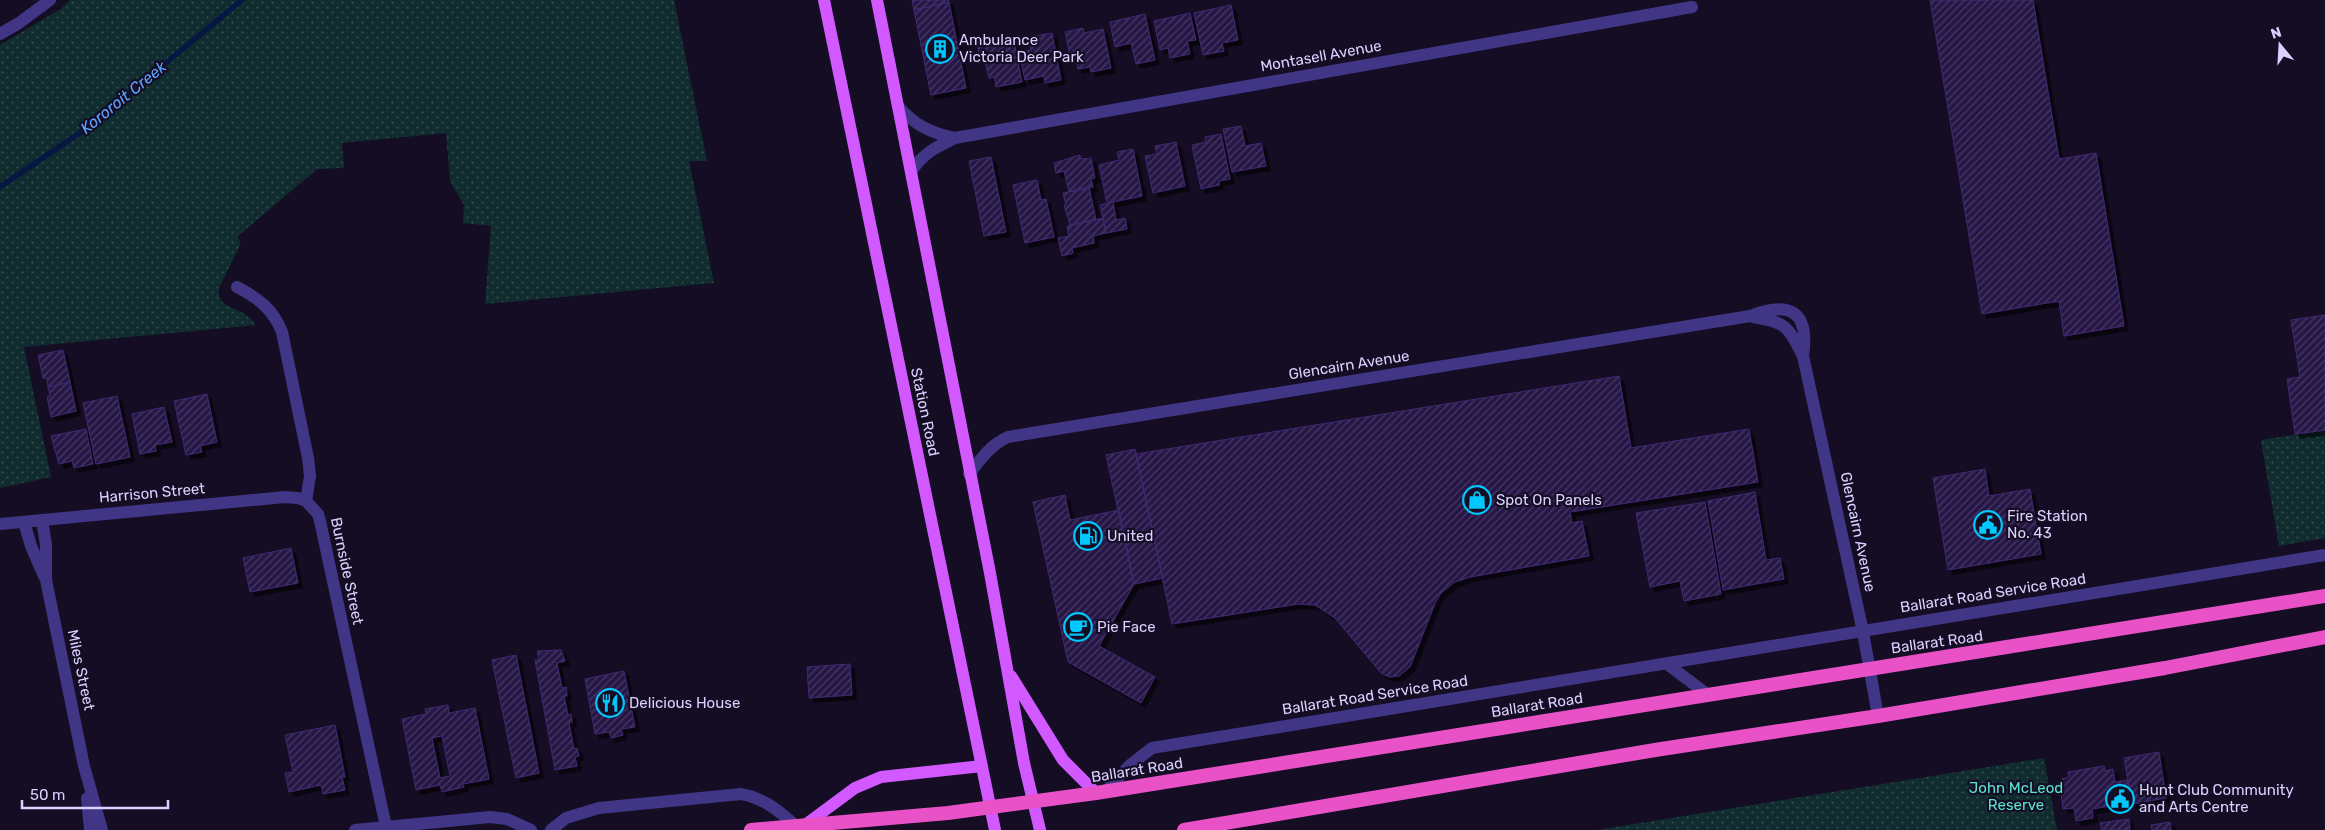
<svg xmlns="http://www.w3.org/2000/svg" width="2325" height="830" font-family="Rubik,sans-serif">
<style>
.park{fill:url(#park-dots)}
.lines{fill:none;stroke-linecap:round;stroke-linejoin:round}
.stream{stroke:#071743;stroke-width:5.5}
.building{fill:url(#building-hatch);stroke:#402973;fill-rule:evenodd;filter:url(#shadow)}
.minor{stroke:#413686;stroke-width:12}
.primary{stroke:#d258ff;stroke-width:12}
.trunk{stroke:#e852c6;stroke-width:14}
.labels{text-anchor:middle;stroke-width:4.5;stroke-linejoin:round;paint-order:stroke}
.poi-label{font-size:15px;fill:#dbd1ff;stroke:#140d24;text-anchor:start}
.street-label{font-size:15px;fill:#dbd1ff;stroke:#140d24}
.park-label{font-size:15px;fill:#57e5d0;stroke:#140d24}
.water-label{font-size:16px;font-style:italic;fill:#5fa4ff;stroke:#140d24}
</style>
<defs>
<pattern id="park-dots" width="8" height="8" patternUnits="userSpaceOnUse" patternTransform="scale(1.25)"><rect width="8" height="8" fill="#102c2f"/><path d="M2 2h.1M6 6h.1" fill="none" stroke="#324a4e" stroke-width="1.8" stroke-linecap="round"/></pattern>
<pattern id="building-hatch" width="6" height="6" patternUnits="userSpaceOnUse" patternTransform="scale(1.25)"><rect width="6" height="6" fill="#271846"/><path d="M-1 1l2-2M0 6l6-6M5 7l2-2" fill="none" stroke="#463962"/></pattern>
<filter id="shadow"><feDropShadow dx="4.5" dy="4.5" stdDeviation="0" flood-color="#0009"/></filter>
</defs>
<rect width="100%" height="100%" fill="#140d24"/>
<path class="park" d="M70 0H674L707 161H689L714 283 485 304 491 226 463 223 464 205 450 181 446 133 342 143 344 168 317 169 237 237 241 243 219 288C217 306 231 306 243 313 248 316 252 320 256 325L24 347 51 477 0 488V45L62 8Z
M2325 430V538L2279 546 2261 440Z
M2044 758 2057 830H1597Z"/>
<g class="lines">
<path class="stream" d="M0 187 90 126 242 0"/>
</g>
<path class="building" d="M912 0H948L949 2 914 10Z
M1930 0H2033L2059 159 2096 153 2124 326 2064 336 2059 301 1982 314Z
M949 2 966 88 931 95 914 10Z
M1231 5 1238 40 1222 43 1224 51 1203 55 1194 13Z
M1190 13 1196 40 1187 41 1190 54 1170 58 1168 48 1160 50 1154 21Z
M1145 14 1155 60 1136 64 1131 43 1115 47 1110 22Z
M1083 28 1084 33 1103 29 1111 68 1091 72 1090 67 1078 69 1075 55 1070 56 1065 32Z
M1052 33 1061 80 1045 83 1044 76 1025 80 1019 52 1031 50 1029 37Z
M1013 36 1022 82 996 87 994 77 989 78 984 57H980L977 44Z
M1241 126 1245 146 1261 143 1266 166 1232 172 1223 129Z
M1221 134 1230 179 1219 181V185L1201 189 1192 145 1206 142 1205 137Z
M1176 142 1185 186 1153 193 1145 156 1157 154 1155 146Z
M1133 149 1142 196 1113 202 1116 220 1125 218 1127 229 1106 233 1100 205 1107 203 1099 165 1119 160 1117 152Z
M1080 155 1081 159 1091 158 1095 178 1091 179 1093 187 1069 192 1064 171 1056 173 1054 163Z
M991 157 1006 232 984 236 969 161Z
M1037 180 1041 200 1046 199 1054 237 1025 243 1013 185Z
M1089 187 1096 220 1070 225 1064 205H1066L1063 193Z
M1103 218 1106 233 1093 236 1094 243 1072 248 1073 253 1062 256 1058 238 1069 236 1067 226Z
M2325 315V430L2295 434 2287 379 2300 377 2291 320Z
M63 350 70 382 48 387 47 378H43L38 355Z
M1619 376 1631 448 1749 429 1758 482 1570 512 1572 523 1582 521 1589 556 1470 577 1455 582 1441 593 1436 601 1410 667 1399 676 1389 677 1381 673 1335 618 1315 605 1298 604 1172 624 1136 454Z
M70 382 76 411 51 417 47 397 50 396 48 387Z
M207 394 217 442 200 446 202 452 186 455 174 401Z
M117 396 130 457 96 464 83 403Z
M164 407 172 442 155 445 156 451 140 454 132 414Z
M86 429 93 464 74 468 72 461 59 464 51 436Z
M1135 449 1163 578 1134 584 1106 455Z
M1985 469 1989 496 2030 489 2041 554 1948 570 1933 478Z
M1755 492 1766 560 1780 558 1784 579 1723 590 1708 501Z
M1065 495 1070 520 1119 510 1134 584 1099 646 1155 677 1141 703 1068 662 1033 502Z
M1705 502 1721 594 1684 601 1680 581 1650 587 1636 513Z
M291 548 298 583 250 592 243 558Z
M561 650 565 661 557 663 562 688 566 687 567 696H564L568 715 571 714 572 722 569 723 574 749 577 748 579 756 575 757 577 766 555 770 535 660H539L537 651Z
M516 655 539 773 516 778 492 660Z
M850 664 852 695 809 698 807 667Z
M624 671 635 727 621 729 623 735 611 738 609 732 595 734 585 679Z
M448 705 449 713 475 708 489 779 463 784 464 787 442 792 440 785 416 790 402 719 426 714 425 709ZM442 736 450 776 440 778 432 738Z
M335 725 345 777H342L345 790 323 794 321 785 289 792 285 773 293 772 285 735Z
M2159 752 2166 798 2132 804 2124 758Z
M2104 766 2105 771 2113 769 2115 782 2128 780 2131 798 2110 802V806L2092 809 2093 818 2076 821 2074 808 2063 809 2061 793 2064 792 2062 779 2069 777 2068 772Z
M2129 819 2130 830H2102L2100 823Z
M2170 822 2171 830H2152L2151 825Z"/>
<g class="lines">
<path class="minor" d="M0 34 19 23 50 0
M898 106C914 125 931 133 955 138
M911 172C922 154 936 147 955 138L1692 7
M237 287C258 298 273 309 282 332L308 458 310 476 306 501 318 514 320 521 386 827
M1753 317C1787 322 1788 327 1803 356L1863 632 1878 716
M969 474C981 459 990 445 1008 437L1750 316C1789 301 1810 310 1803 356
M42 520 46 545V580L84 766 102 830
M24 522 31 546 44 576
M0 524 285 497 298 498 306 501
M1667 664 1707 694
M1106 791 1130 765 1152 748 2325 555
M87 798 90 830
M355 830 490 817 507 819 531 830
M551 830 566 818 599 808 741 794C764 798 779 811 796 826"/>
<path class="primary" d="M824 0 995 830
M877 0 990 573 1024 763 1040 830
M1011 676 1063 760 1096 793
M805 825 855 788 881 777 982 766"/>
<path class="trunk" d="M751 830 948 813 1096 793 2325 596
M1184 830 1655 750 1878 716 2165 668 2325 637"/>
</g>
<defs>
<symbol id="building-ring" viewBox="-11 -11 22 22"><circle r="9.5" fill="#140d24" stroke="#00c8fc" stroke-width="1.5"/><path d="M-4-6H4V6H1V3H-1V6H-4ZM-2.5-4.3h1.7v1.8h-1.7ZM.8-4.3h1.7v1.8H.8ZM-2.5-1h1.7V.8h-1.7ZM.8-1h1.7V.8H.8Z" fill="#00c8fc"/></symbol>
<symbol id="shop-ring" viewBox="-11 -11 22 22"><circle r="9.5" fill="#140d24" stroke="#00c8fc" stroke-width="1.5"/><path d="M-5-2.5h2.3a2.7 3.5 0 0 1 5.4 0H5L5.5 6h-11ZM-1.5-2.5h3a1.5 2.3 0 0 0-3 0Z" fill="#00c8fc"/></symbol>
<symbol id="civic-ring" viewBox="-11 -11 22 22"><circle r="9.5" fill="#140d24" stroke="#00c8fc" stroke-width="1.5"/><path d="M-.6-6.5H3V-4.5H.6V-3L4-1V1h2V6H-6V1h2V-1L-.6-3ZM-1.2 2.5V6h2.4V2.5Z" fill="#00c8fc"/></symbol>
<symbol id="fuel-ring" viewBox="-11 -11 22 22"><circle r="9.5" fill="#140d24" stroke="#00c8fc" stroke-width="1.5"/><path d="M-5.5-6h7V0h2V4h1.3V-2.5L3-4.5l.8-.8L6-3V5H2.5V1h-1V6h-7ZM-4.2-4.7v3.2H.2V-4.7Z" fill="#00c8fc"/></symbol>
<symbol id="cafe-ring" viewBox="-11 -11 22 22"><circle r="9.5" fill="#140d24" stroke="#00c8fc" stroke-width="1.5"/><path d="M-5.5-4.5H6V0H3Q3 3.5 0 3.5H-2.5Q-5.5 3.5-5.5 0ZM3-3.2v2h1.7v-2ZM-6 4.5H4V6H-6Z" fill="#00c8fc"/></symbol>
<symbol id="restaurant-ring" viewBox="-11 -11 22 22"><circle r="9.5" fill="#140d24" stroke="#00c8fc" stroke-width="1.5"/><path d="M-5-6h1v4h1v-4h1v4h1v-4h1v5L-1.5 .5V6h-2V.5L-5-1ZM5-6V6H3V1.5H1.5Q1.5-4 5-6Z" fill="#00c8fc"/></symbol>
</defs>
<g fill-rule="evenodd">
<use href="#building-ring" x="924" y="33" width="32" height="32"/>
<use href="#shop-ring" x="1461" y="484" width="32" height="32"/>
<use href="#civic-ring" x="1972" y="509" width="32" height="32"/>
<use href="#fuel-ring" x="1072" y="520" width="32" height="32"/>
<use href="#cafe-ring" x="1062" y="611" width="32" height="32"/>
<use href="#restaurant-ring" x="594" y="687" width="32" height="32"/>
<use href="#civic-ring" x="2104" y="783" width="32" height="32"/>
</g>
<g class="labels">
<g class="poi-label">
<text x="959" y="45">Ambulance<tspan x="959" dy="17">Victoria Deer Park</tspan></text>
<text x="1496" y="505">Spot On Panels</text>
<text x="2007" y="521">Fire Station<tspan x="2007" dy="17">No. 43</tspan></text>
<text x="1107" y="541">United</text>
<text x="1097" y="632">Pie Face</text>
<text x="629" y="708">Delicious House</text>
<text x="2139" y="795">Hunt Club Community<tspan x="2139" dy="17">and Arts Centre</tspan></text>
</g>
<g class="street-label">
<text transform="translate(1321 56) rotate(-10)" y="5">Montasell Avenue</text>
<text transform="translate(1349 365) rotate(-9)" y="5">Glencairn Avenue</text>
<text transform="translate(925 412) rotate(78)" y="5">Station Road</text>
<text transform="translate(152 493) rotate(-5)" y="5">Harrison Street</text>
<text transform="translate(1858 532) rotate(78)" y="5">Glencairn Avenue</text>
<text transform="translate(347 571) rotate(78)" y="5">Burnside Street</text>
<text transform="translate(1993 593) rotate(-9)" y="5">Ballarat Road Service Road</text>
<text transform="translate(1937 642) rotate(-8)" y="5">Ballarat Road</text>
<text transform="translate(81 670) rotate(78)" y="5">Miles Street</text>
<text transform="translate(1375 695) rotate(-9)" y="5">Ballarat Road Service Road</text>
<text transform="translate(1537 705) rotate(-9)" y="5">Ballarat Road</text>
<text transform="translate(1137 770) rotate(-9)" y="5">Ballarat Road</text>
</g>
<g class="park-label">
<text x="2016" y="793">John McLeod<tspan x="2016" dy="17">Reserve</tspan></text>
</g>
<g class="water-label">
<text transform="translate(123 97) rotate(-39)" y="6">Kororoit Creek</text>
</g>
</g>
<g transform="translate(2280 45) rotate(342)" stroke="#140d24" stroke-width="4" paint-order="stroke">
<path d="M0-4L9 19L0 12L-9 19Z" fill="#dbd1ff"/>
<text y="-8" font-size="14" font-weight="bold" text-anchor="middle" fill="#dbd1ff">N</text>
</g>
<path d="M22 800v8h146v-8" fill="none" stroke="#dbd1ff" stroke-width="2.5"/>
<text x="30" y="800" font-size="15" fill="#dbd1ff" stroke="#140d24" stroke-width="4" paint-order="stroke">50 m</text>
</svg>
